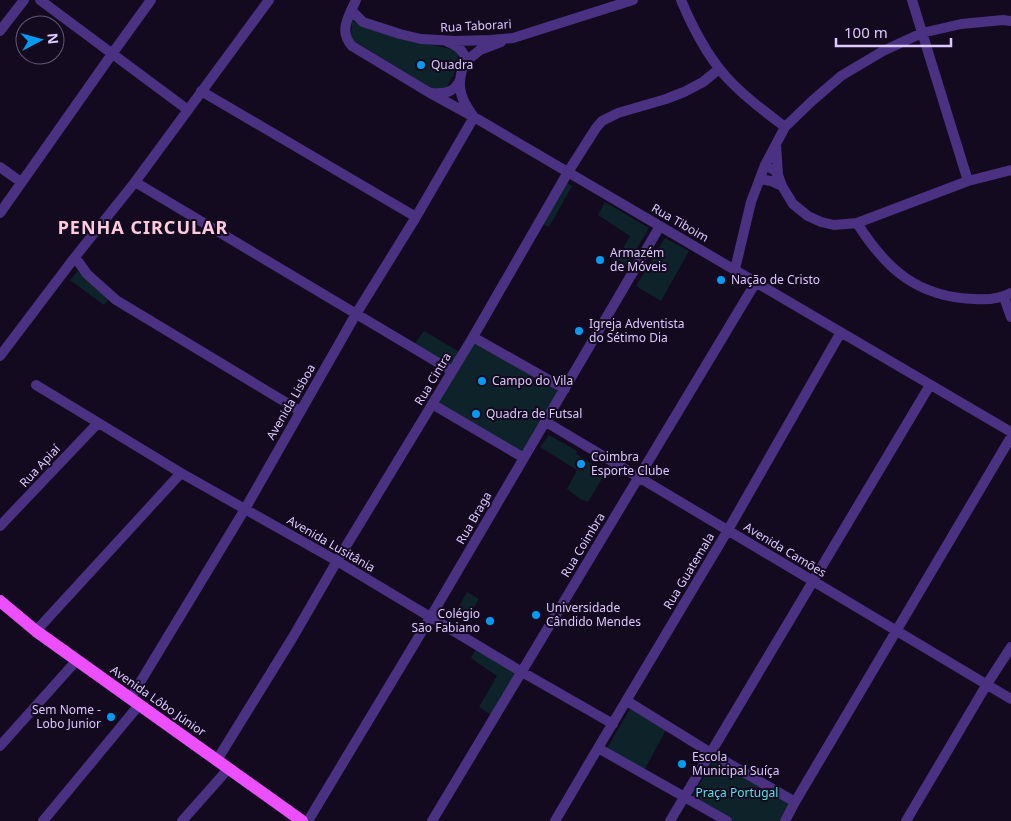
<svg xmlns="http://www.w3.org/2000/svg" width="1011" height="821" font-family="'Noto Sans',sans-serif">
<style>
.green{fill:#0d2329}
.lines{fill:none;stroke-linecap:round;stroke-linejoin:round}
.minor{stroke:#4a3182;stroke-width:10}
.major{stroke:#ec4fff;stroke-width:12}
.poi-dot{fill:#009af3;stroke:#130a1f;stroke-width:2}
.labels{text-anchor:middle;stroke-width:4;stroke-linejoin:round;paint-order:stroke}
.street-label{font-size:12px;fill:#ddc8ff;stroke:#130a1f}
.poi-label{font-size:12px;fill:#ddc8ff;stroke:#130a1f;text-anchor:start}
.park-label{font-size:12px;fill:#4be6e9;stroke:#130a1f}
.district-label{font-size:18px;font-weight:bold;letter-spacing:1px;fill:#ffcade;stroke:#130a1f}
</style>
<rect width="100%" height="100%" fill="#130a1f"/>
<path class="green" d="M352 21 386 34 459 51 454 74 442 95 351 39Z
M564 181 572 186 549 227 539 222Z
M605 202 649 228 627 265 617 259 630 236 598 215Z
M665 238 689 251 661 301 636 286Z
M78 271 109 299 104 305 70 280Z
M424 331 461 353 451 369 413 346Z
M473 339 562 390 524 456 435 403Z
M549 435 577 451 576 454 602 470 603 477 588 502 580 499 567 489 577 470 540 447Z
M467 592 479 599 468 617 457 610Z
M477 647 518 673 493 716 479 707 497 676 471 658Z
M631 707 667 728 644 771 606 750Z
M718 753 794 795 779 821H733L692 797Z"/>
<g class="lines">
<path class="minor" d="M40 0 188 110
M356 0C349 16 338 31 352 46L430 93 474 117 1011 432
M681 0C694 31 710 62 734 85 750 101 768 114 785 127
M912 0 968 181
M351 10 363 22 400 34 421 39 455 41 491 40 513 38 633 0
M0 31 24 0
M465 62 480 50 501 42
M201 91 416 217
M431 93C444 94 454 93 460 80
M776 144 778 175
M765 165 774 170 778 175 782 186 793 204 808 216 821 222 834 225 857 223 968 181 1011 170
M0 167 21 182
M760 179 771 181 782 186
M135 182 452 371
M0 213 112 54 151 0
M857 223C886 269 917 297 974 299 986 300 1000 299 1011 293
M75 257 87 274 116 300 300 411
M735 269 751 202 765 165 785 127 812 101 841 76 883 51 922 33 961 24 1003 20 1011 21
M1004 297 1011 317
M473 337 565 389
M0 356 75 257 135 182 269 0
M36 385 181 473 337 561 522 672 613 724
M432 404 524 458
M546 422 1011 699
M0 526 98 423
M36 631 181 473
M130 699 245 509 356 314 416 217 474 117C467 108 461 99 460 87 458 64 478 54 446 41
M627 701 711 753 795 802
M0 746 77 660
M598 748 727 821
M217 760 293 637 337 561 473 337 568 172 596 128 602 121 618 113 666 99 684 92 703 82 719 69
M43 821 139 705
M182 821 229 768
M308 821 430 618 660 226
M432 821 756 282
M555 821 598 748 728 530 841 332
M670 821 930 385
M785 821 795 802 1011 437
M906 821 987 684 1011 647"/>
<path class="major" d="M0 601 36 631 302 821"/>
</g>
<g class="poi-dot">
<circle cx="421" cy="65" r="5"/>
<circle cx="600" cy="260" r="5"/>
<circle cx="721" cy="280" r="5"/>
<circle cx="579" cy="331" r="5"/>
<circle cx="482" cy="381" r="5"/>
<circle cx="476" cy="414" r="5"/>
<circle cx="581" cy="464" r="5"/>
<circle cx="536" cy="615" r="5"/>
<circle cx="490" cy="621" r="5"/>
<circle cx="111" cy="717" r="5"/>
<circle cx="682" cy="764" r="5"/>
</g>
<g class="labels">
<g class="street-label">
<text transform="translate(476 26) rotate(-3)" y="4">Rua Taborari</text>
<text transform="translate(680 223) rotate(30)" y="4">Rua Tiboim</text>
<text transform="translate(433 379) rotate(-59)" y="4">Rua Cintra</text>
<text transform="translate(291 402) rotate(-60)" y="4">Avenida Lisboa</text>
<text transform="translate(40 466) rotate(-47)" y="4">Rua Apiaí</text>
<text transform="translate(474 518) rotate(-60)" y="4">Rua Braga</text>
<text transform="translate(331 544) rotate(30)" y="4">Avenida Lusitânia</text>
<text transform="translate(583 545) rotate(-59)" y="4">Rua Coimbra</text>
<text transform="translate(785 550) rotate(31)" y="4">Avenida Camões</text>
<text transform="translate(689 571) rotate(-59)" y="4">Rua Guatemala</text>
<text transform="translate(158 701) rotate(35)" y="4">Avenida Lôbo Júnior</text>
</g>
<g class="poi-label">
<text x="431" y="69">Quadra</text>
<text x="610" y="257">Armazém<tspan x="610" dy="14">de Móveis</tspan></text>
<text x="731" y="284">Nação de Cristo</text>
<text x="589" y="328">Igreja Adventista<tspan x="589" dy="14">do Sétimo Dia</tspan></text>
<text x="492" y="385">Campo do Vila</text>
<text x="486" y="418">Quadra de Futsal</text>
<text x="591" y="461">Coimbra<tspan x="591" dy="14">Esporte Clube</tspan></text>
<text x="546" y="612">Universidade<tspan x="546" dy="14">Cândido Mendes</tspan></text>
<text x="480" y="618" text-anchor="end">Colégio<tspan x="480" dy="14">São Fabiano</tspan></text>
<text x="101" y="714" text-anchor="end">Sem Nome -<tspan x="101" dy="14">Lobo Junior</tspan></text>
<text x="692" y="761">Escola<tspan x="692" dy="14">Municipal Suíça</tspan></text>
</g>
<g class="park-label">
<text x="737" y="797">Praça Portugal</text>
</g>
<g class="district-label">
<text x="143" y="234">PENHA CIRCULAR</text>
</g>
</g>
<g transform="translate(40 40) rotate(84)"><circle r="24" fill="#130a1f" stroke="#645679"/>
<path d="M0-4L9 19L0 12L-9 19Z" fill="#009af3"/>
<text y="-8" font-size="14" font-weight="bold" text-anchor="middle" fill="#ddc8ff">N</text>
</g>
<path d="M836 38v8h115v-8" fill="none" stroke="#ddc8ff" stroke-width="2.5"/>
<text x="844" y="38" font-size="15" fill="#ddc8ff" stroke="#130a1f" stroke-width="4" paint-order="stroke">100 m</text>
</svg>
